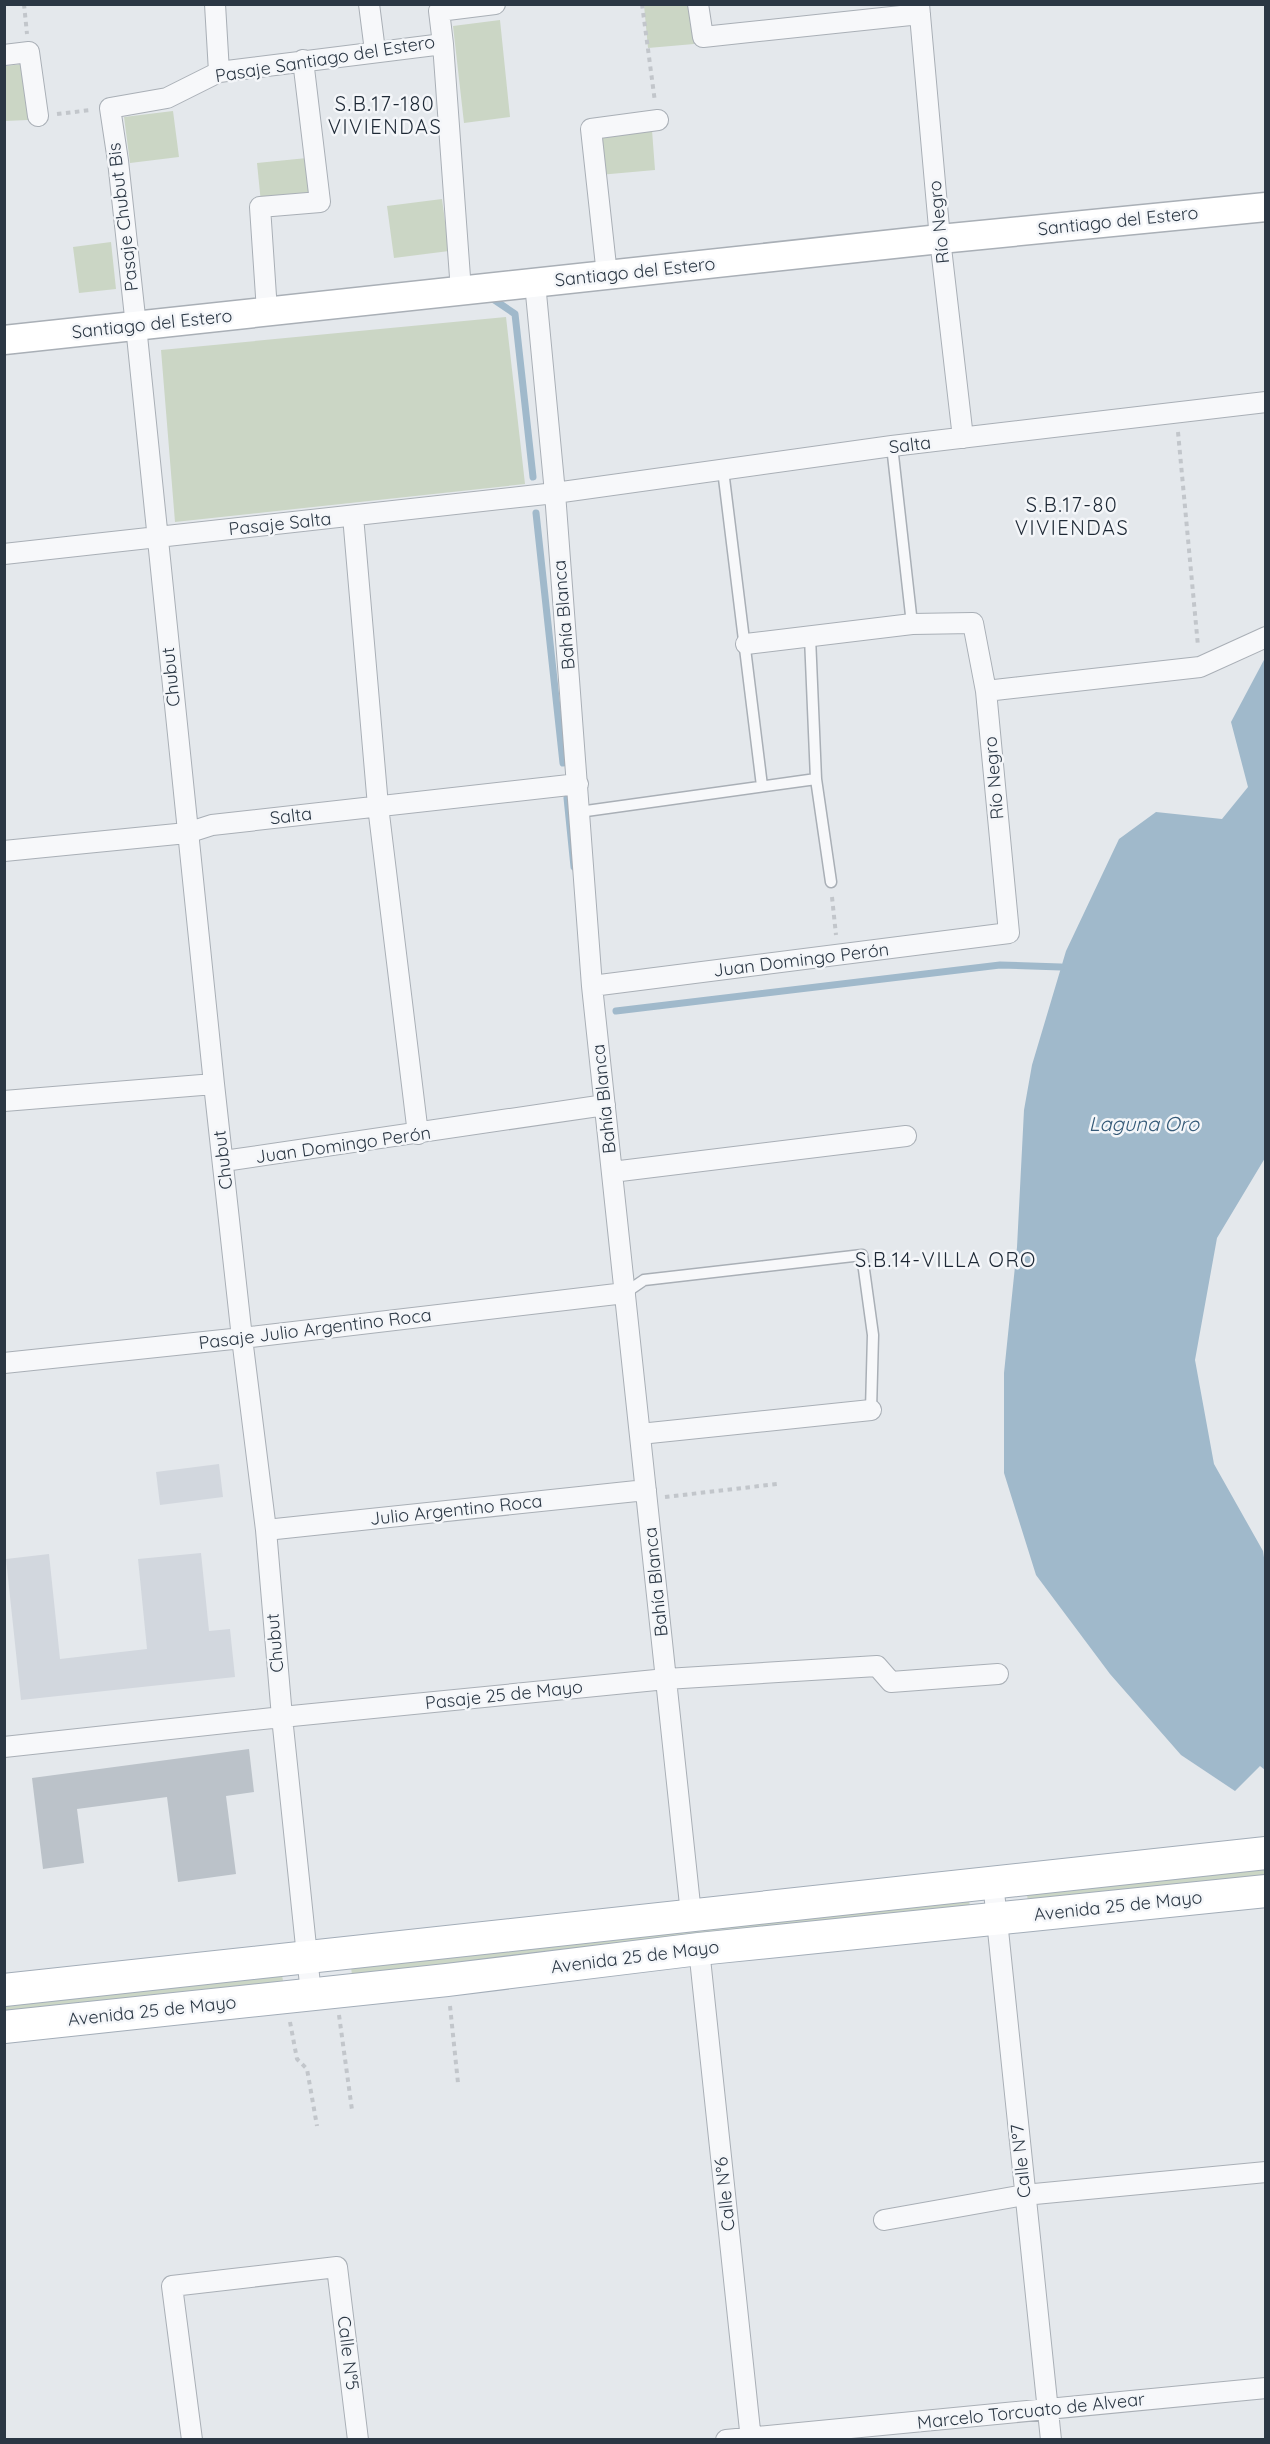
<svg xmlns="http://www.w3.org/2000/svg" width="1270" height="2444" font-family="Quicksand,sans-serif">
<style>
.built{fill:#d2d7de}
.green{fill:#cbd6c5}
.water{fill:#a0b9cb}
.lines{fill:none;stroke-linecap:round;stroke-linejoin:round}
.stream{stroke:#a0b9cb;stroke-width:7}
.building{fill:#bbc2c9}
.lane-casing{stroke:#a9afb6;stroke-width:13}
.street-casing{stroke:#a9afb6;stroke-width:22}
.secondary-casing{stroke:#a9afb6;stroke-width:31}
.primary-casing{stroke:#a3adb8;stroke-width:34}
.path{stroke:#c2c6cb;stroke-width:4;stroke-dasharray:4.5 4.5;stroke-linecap:butt}
.lane{stroke:#f7f8fa;stroke-width:10}
.street{stroke:#f7f8fa;stroke-width:20}
.secondary{stroke:#fff;stroke-width:28}
.primary{stroke:#fff;stroke-width:32}
.labels{text-anchor:middle;stroke-width:5;stroke-linejoin:round;paint-order:stroke}
.street-label{font-size:18px;fill:#2b3744;stroke:#f4f6f9}
.neighbourhood-label{font-size:20px;letter-spacing:1.5px;fill:#1d2835;stroke:#f4f6f9}
.water-label{font-size:20px;font-style:italic;fill:#355a78;stroke:#f4f6f9}
</style>
<rect width="100%" height="100%" fill="#e4e8ec"/>
<path class="built" d="M219 1464 223 1497 160 1505 156 1472Z
M201 1553 209 1631 230 1629 235 1677 21 1700 6 1559 49 1554 60 1659 147 1649 138 1559Z"/>
<path class="green" d="M644 5H691L694 44 648 48Z
M500 20 510 117 464 123 453 26Z
M24 64 28 120 5 121V66Z
M173 111 179 157 130 163 124 117Z
M652 130 655 170 599 175 597 134Z
M307 158 311 198 261 203 257 163Z
M442 199 449 251 394 258 387 206Z
M111 242 116 289 79 293 73 247Z
M506 317 525 484 175 522 161 350Z
M1265 1863V1875L1028 1901 1026 1889Z
M969 1898 970 1909 352 1976 351 1966Z
M281 1969 283 1981 6 2012 5 2002Z"/>
<path class="water" d="M1265 658V1158L1217 1238 1195 1360 1214 1464 1263 1551 1265 1564V1770L1260 1766 1235 1791 1181 1755 1110 1674 1036 1575 1004 1473V1373L1017 1247 1024 1110 1032 1065 1066 951 1119 839 1156 812 1222 819 1248 787 1231 722Z"/>
<g class="lines">
<path class="stream" d="M491 299H493L515 314 533 477
M536 513 563 763
M567 798 574 867
M616 1011 1000 965 1061 967"/>
</g>
<path class="building" d="M249 1749 254 1792 226 1796 236 1874 178 1882 167 1797 77 1809 84 1863 43 1869 32 1778Z"/>
<g class="lines">
<defs>
<path id="lane" d="M892 446 912 624
M723 470 762 786
M810 637 816 779 831 882
M579 812 816 779
M625 1293 644 1280 862 1255 873 1335 871 1410"/>
<path id="street" d="M215 4 219 72
M369 4 375 51
M698 4 703 37 920 14
M919 4 940 239 963 438
M443 44 461 291
M4 55 29 52 38 116
M607 275 591 129 658 120
M535 283 555 493 592 986 691 1914
M267 311 260 207 320 202 303 60
M353 516 378 806 418 1134
M4 554 555 493 892 446 1266 402
M986 691 1200 667 1266 637
M4 851 187 833 212 825 578 784
M592 986 1009 933 986 691 973 623 912 624 746 644
M4 1101 214 1084
M224 1161 605 1105
M612 1172 906 1136
M4 1363 242 1338 625 1293
M640 1434 871 1410
M266 1530 646 1490
M4 1747 282 1717 666 1679 877 1666 891 1682 998 1674
M993 1882 1051 2440
M699 1949 751 2440
M311 1994 282 1717 266 1530 242 1338 214 1084 136 326 118 161 110 108 167 98 219 72 443 44 439 11 495 4
M884 2220 1024 2195 1266 2172
M192 2440 172 2286 337 2267 358 2440
M726 2440 1266 2388"/>
<path id="secondary" d="M4 340 940 239 1266 207"/>
<path id="primary" d="M4 1990 1266 1853
M4 2027 447 1980 699 1949 1266 1891"/>
</defs>
<use href="#lane" class="lane-casing"/>
<use href="#street" class="street-casing"/>
<use href="#secondary" class="secondary-casing"/>
<use href="#primary" class="primary-casing"/>
<path class="path" d="M24 4 27 34
M642 4 655 102
M57 114 91 110
M1178 432 1198 646
M832 897 836 935
M665 1497 777 1484
M450 2006 458 2083
M339 2015 352 2110
M290 2022 297 2059 307 2069 317 2126"/>
<use href="#lane" class="lane"/>
<use href="#street" class="street"/>
<use href="#secondary" class="secondary"/>
<use href="#primary" class="primary"/>
</g>
<g class="labels">
<g class="street-label">
<text transform="translate(325 59) rotate(-9)" y="6">Pasaje Santiago del Estero</text>
<text transform="translate(123 217) rotate(-97)" y="6">Pasaje Chubut Bis</text>
<text transform="translate(1118 221) rotate(-6)" y="6">Santiago del Estero</text>
<text transform="translate(939 222) rotate(-96)" y="6">Río Negro</text>
<text transform="translate(635 272) rotate(-6)" y="6">Santiago del Estero</text>
<text transform="translate(152 324) rotate(-6)" y="6">Santiago del Estero</text>
<text transform="translate(910 445) rotate(-7)" y="6">Salta</text>
<text transform="translate(280 524) rotate(-6)" y="6">Pasaje Salta</text>
<text transform="translate(564 615) rotate(-95)" y="6">Bahía Blanca</text>
<text transform="translate(171 677) rotate(-96)" y="6">Chubut</text>
<text transform="translate(994 778) rotate(-95)" y="6">Río Negro</text>
<text transform="translate(291 816) rotate(-7)" y="6">Salta</text>
<text transform="translate(801 960) rotate(-7)" y="6">Juan Domingo Perón</text>
<text transform="translate(604 1099) rotate(-96)" y="6">Bahía Blanca</text>
<text transform="translate(343 1145) rotate(-8)" y="6">Juan Domingo Perón</text>
<text transform="translate(223 1160) rotate(-97)" y="6">Chubut</text>
<text transform="translate(315 1329) rotate(-7)" y="6">Pasaje Julio Argentino Roca</text>
<text transform="translate(456 1510) rotate(-6)" y="6">Julio Argentino Roca</text>
<text transform="translate(656 1582) rotate(-96)" y="6">Bahía Blanca</text>
<text transform="translate(275 1643) rotate(-95)" y="6">Chubut</text>
<text transform="translate(504 1695) rotate(-6)" y="6">Pasaje 25 de Mayo</text>
<text transform="translate(1118 1906) rotate(-6)" y="6">Avenida 25 de Mayo</text>
<text transform="translate(635 1957) rotate(-7)" y="6">Avenida 25 de Mayo</text>
<text transform="translate(152 2011) rotate(-6)" y="6">Avenida 25 de Mayo</text>
<text transform="translate(1021 2161) rotate(-96)" y="6">Calle N°7</text>
<text transform="translate(725 2194) rotate(-96)" y="6">Calle N°6</text>
<text transform="translate(348 2353) rotate(83)" y="6">Calle N°5</text>
<text transform="translate(1031 2411) rotate(-6)" y="6">Marcelo Torcuato de Alvear</text>
</g>
<g class="neighbourhood-label">
<text x="385" y="111">S.B.17-180<tspan x="385" dy="23">VIVIENDAS</tspan></text>
<text x="1072" y="512">S.B.17-80<tspan x="1072" dy="23">VIVIENDAS</tspan></text>
<text x="946" y="1267">S.B.14-VILLA ORO</text>
</g>
<g class="water-label">
<text x="1144" y="1131">Laguna Oro</text>
</g>
</g>
<rect width="1270" height="2444" fill="none" stroke="#2b3744" stroke-width="12"/>
</svg>
